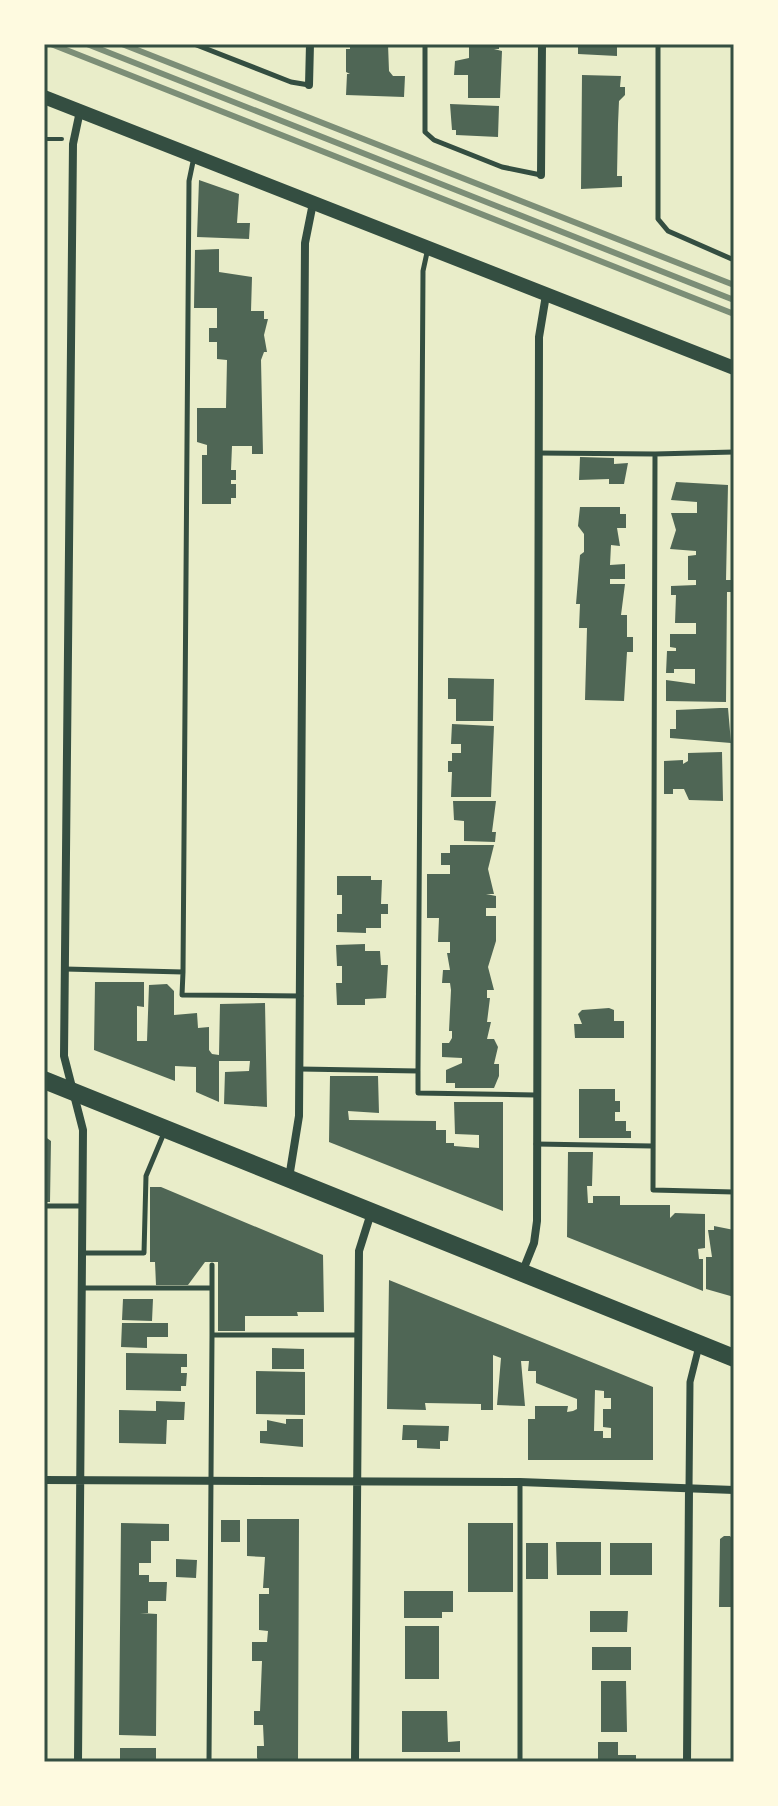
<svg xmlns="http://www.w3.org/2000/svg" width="778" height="1806" font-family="Lato,sans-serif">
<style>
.building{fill:#4f6655;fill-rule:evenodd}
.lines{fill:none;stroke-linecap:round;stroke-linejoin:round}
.path{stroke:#344e41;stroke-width:4}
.service{stroke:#344e41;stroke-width:5}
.pedestrian{stroke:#344e41;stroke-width:7}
.minor{stroke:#344e41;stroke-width:8}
.tertiary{stroke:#344e41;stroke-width:14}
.primary{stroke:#344e41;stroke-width:18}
.rail{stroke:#7c8e77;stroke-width:6}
.neatline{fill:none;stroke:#344e41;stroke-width:3}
</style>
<rect width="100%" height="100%" fill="#e9edc9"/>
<path class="building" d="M350 44H388L389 71 393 76H405L404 97 346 95 347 74H350L346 72V49H350Z
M469 44H499V49H494L502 51 500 98H468V75H454L455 61 469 58Z
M583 44H617V56L578 54V45Z
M582 75 621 76 620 87H625V95L619 101 618 124 617 176H622V187L581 189Z
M450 104 499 106 498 137 456 135V130H452Z
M199 180 239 194 237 223H250L249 239 197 237Z
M219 249V272L252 277 251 311H264V319H268L264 335 267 352H264L261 360 263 454H252V446H232L231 470H236V480H231V484H236V498H231V504H202V455H207V445L197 442V408H226L227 360 217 359V342H209V328H217V308H194L195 250Z
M580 457 614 458V464L628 463 624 484H609V479L579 480Z
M676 482 728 485 726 580H731V592H727L726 702 666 701V680L695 684V669H674V673H666L667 651H676V648L670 647V634H696V623H675L676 595H671V586L696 585V580H688V556L696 555V551L670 549 676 530 671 513H697V502L671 500Z
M580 507H620V514H626V528H617L620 546 611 545 610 565 625 564V579H610V584H625L621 615H627V637H633V652H627L624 701 585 700 587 628H579L580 604H576L580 555 584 552V534L578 526Z
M448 678 494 679 493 721H456V699H448Z
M720 708H728L731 743 670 738V729H676V710Z
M452 724 494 726 491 797H451L452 772H448V761H452V753H461V744H451Z
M722 752 723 801 689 800 684 789H673V794H664V761L683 760V764L688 761V753Z
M453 801H496L492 832H496L495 842 464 841V821L454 820Z
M450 845H494L488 869 494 894H486L496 896V908H486V916H496V941L488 967 494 990H487V998H490L487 1022H491L487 1039H494L498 1047 494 1064H499V1076L494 1088H455V1083H446V1070L462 1063V1058L442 1057V1043H449L452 1038V1031H449L451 990 450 983H442L443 970H450L447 953H450V942H438L439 918H427V874H450V865H441V853H450Z
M337 876H371V880H382L381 904H388V914H381V928H366V933L337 932V914H342V895H337Z
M365 944V951H380L381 965H388L386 998 365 999V1005H337L336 983H342V966H337L336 945Z
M95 982H144V1007L137 1006V1041H147L149 985 167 984 174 991V1015L197 1013 198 1028 209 1027V1050L212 1054 219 1055 220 1004 265 1003 267 1107 224 1104 225 1072 249 1071 250 1061H219V1102L196 1092V1067L175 1066V1081L94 1050Z
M609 1008 614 1010V1021H624V1038H575L574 1024H582L578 1014 582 1010Z
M330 1076H378L379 1113 348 1111 349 1120 436 1121V1130H446V1143H454V1146L479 1148V1135L455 1134 454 1102H503V1211L329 1142Z
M579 1089H615V1101H620V1112H615V1121H626V1131H631V1138H579Z
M44 1136 51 1141 50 1202H44Z
M568 1152H593L592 1186H587L588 1203H593V1196H620V1205H670V1218L675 1213 705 1214V1248L698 1249 699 1259H703V1291L567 1237Z
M150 1187H161L323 1255 324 1312H297L298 1316H245V1331H218V1262H205L188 1285H156L155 1262H150Z
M714 1226 734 1230V1297L706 1289V1257H712L708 1230H714Z
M389 1280 653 1387V1460H528V1419H535V1406H568L567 1412 573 1411 577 1409V1399L536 1383V1371H528L529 1361H521L525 1406 497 1405 501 1358 493 1355V1410H481V1404L425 1403 426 1410 387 1409ZM595 1390 604 1391V1398H611V1409H603V1427L611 1428V1438H603V1431H594Z
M123 1299H153L152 1321 122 1320Z
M122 1323H168V1337H147V1348L121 1347Z
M272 1348 304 1349V1369H272Z
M126 1353 187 1354V1367H181V1373H187L186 1386H181V1391L126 1390Z
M256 1371 305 1372V1415L256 1414Z
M156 1401 185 1402 184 1420H167L166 1444 119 1443V1410L156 1411Z
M286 1419H303V1447L260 1443V1431H267V1420L286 1424Z
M403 1425 449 1426 448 1441H440V1449L417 1448V1440H402Z
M247 1519H299L298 1762H260L257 1758V1746H264L263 1725H254V1711H260L262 1661H252V1642H267L268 1631 259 1630V1594H269V1588H263L265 1557 247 1556Z
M221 1520H240V1542H221Z
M121 1523 169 1524V1541H151V1563H139V1575H149V1582H167L166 1601H148V1613H140L157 1614 156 1736 119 1735Z
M468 1523H513V1592H468Z
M724 1536H730L734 1541V1607H719L720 1539Z
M556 1542H601V1575H557Z
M526 1543H548V1579H526Z
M610 1543H652V1575H610Z
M176 1559 197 1560 196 1578 176 1577Z
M404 1591H453V1612H442V1618H404Z
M590 1611H628L627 1632H590Z
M405 1626H439V1679H405Z
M592 1647H631V1670H592Z
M601 1681H626L627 1732H601Z
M402 1711H447L448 1742 460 1741V1752H402Z
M598 1742H618V1755H636V1762H598Z
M120 1748H156V1762H120Z"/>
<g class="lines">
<path class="path" d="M45 119V139H62"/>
<path class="service" d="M194 44 291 82 309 85
M425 44V132L434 140 502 167 541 175
M658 44V219L668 231 734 260
M538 453 655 454 653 1190 734 1192
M655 454 734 452
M65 969 183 972 189 181 194 157
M183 972 182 995 301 996
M300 1069 418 1071V1093L535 1095
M418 1071 423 271 428 248
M536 1144 652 1146
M44 1206H81
M82 1253H144L146 1176 164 1133
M81 1288H212V1265
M212 1335V1288
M209 1762 212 1335H358
M520 1762V1483"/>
<path class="pedestrian" d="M689 1489 690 1382 699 1346"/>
<path class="minor" d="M309 85 310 44
M541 175 542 44
M289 1178 299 1116 305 243 313 203
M522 1273 534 1243 537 1221 539 337 546 295
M44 1480 520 1482 734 1490
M78 1762 83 1130 64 1056 73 144 80 111
M355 1762 359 1251 371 1213
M687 1762 689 1489"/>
<path class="tertiary" d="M44 97 734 368"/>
<path class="primary" d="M44 1080 734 1358"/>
<path class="rail" d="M51 44 734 314
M87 44 734 300
M122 44 734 285"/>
</g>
<rect width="778" height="1806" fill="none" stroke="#fefae0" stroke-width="92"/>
<rect x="46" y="46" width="686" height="1714" class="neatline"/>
</svg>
